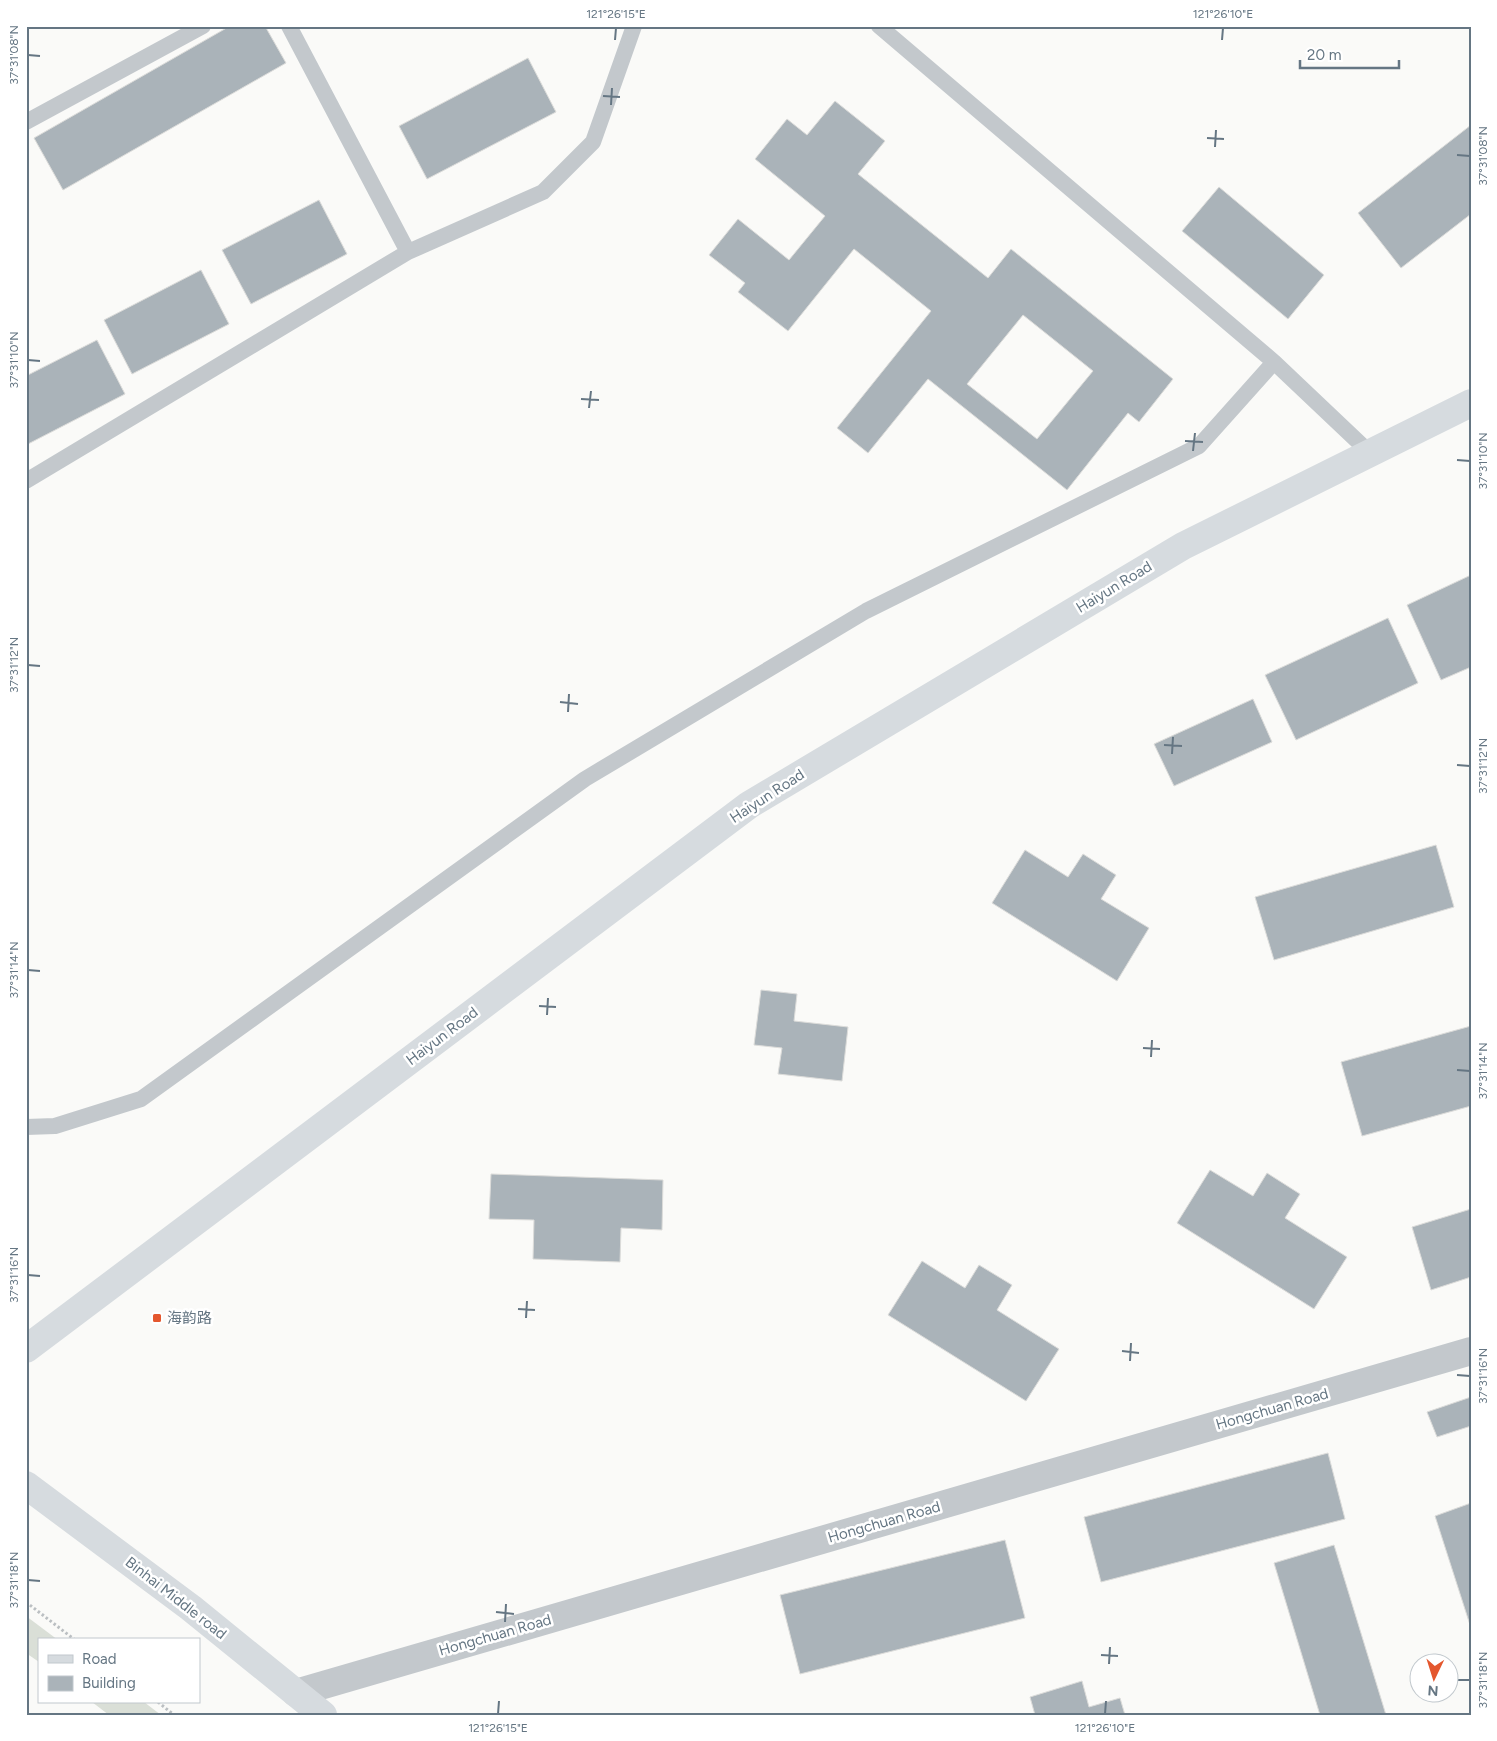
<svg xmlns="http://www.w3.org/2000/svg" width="1497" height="1741" font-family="Figtree,'Noto Sans SC',sans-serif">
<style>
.green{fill:#dadfd7}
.building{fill:#aab3b9;stroke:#dcdcda;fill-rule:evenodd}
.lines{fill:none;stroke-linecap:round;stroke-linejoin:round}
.path{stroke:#bbbfc2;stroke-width:3;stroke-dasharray:2.5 2.5;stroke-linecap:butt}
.lane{stroke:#c3c8cc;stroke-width:16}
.street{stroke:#c3c8cc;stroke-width:28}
.secondary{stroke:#d6dbdf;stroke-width:28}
.primary{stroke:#d6dbdf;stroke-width:28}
.ticks{fill:none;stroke:#657683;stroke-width:2}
.poi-dot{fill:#e4572e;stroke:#fff;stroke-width:2}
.labels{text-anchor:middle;stroke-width:5;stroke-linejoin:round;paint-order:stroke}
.street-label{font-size:15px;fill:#657683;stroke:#fff}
.poi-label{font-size:15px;fill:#657683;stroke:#fff;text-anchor:start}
.neatline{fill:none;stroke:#657683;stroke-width:2}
.ticks-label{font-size:12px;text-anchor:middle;fill:#657683}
</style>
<rect width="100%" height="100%" fill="#fafaf8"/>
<path class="green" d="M26 1616 58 1640H39V1662L26 1653Z
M92 1702H144L161 1715H109Z"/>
<path class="building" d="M230 26H265L286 63 63 190 34 138Z
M528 58 556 112 427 179 399 126Z
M835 101 885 141 858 174 988 278 1011 249 1173 379 1139 422 1128 413 1067 490 928 379 868 453 837 428 931 311 854 249 788 331 738 292 745 283 709 255 738 219 789 260 825 216 755 159 787 119 807 135ZM1023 315 1093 371 1037 439 967 384Z
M1471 125V214L1401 268 1358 213Z
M1219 187 1324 275 1288 319 1182 231Z
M319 200 347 254 251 304 222 250Z
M201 270 229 324 132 374 104 320Z
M97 340 125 394 28 444 26 376Z
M1471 575V667L1441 680 1407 605Z
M1388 618 1418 683 1296 740 1265 675Z
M1253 699 1272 742 1174 786 1154 744Z
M1436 845 1454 907 1274 960 1255 897Z
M1025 850 1068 877 1083 854 1116 875 1101 899 1149 928 1117 981 992 903Z
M761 990 797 994 794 1021 848 1027 842 1081 778 1074 782 1048 754 1045Z
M1471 1026V1106L1362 1136 1341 1062Z
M1210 1170 1253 1196 1267 1173 1300 1194 1285 1218 1347 1257 1314 1309 1177 1223Z
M491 1174 663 1180 662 1230 621 1228 620 1262 533 1259 534 1220 489 1219Z
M1471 1209V1277L1431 1290 1412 1227Z
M922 1261 965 1288 979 1265 1012 1285 997 1310 1059 1349 1026 1401 888 1315Z
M1471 1397V1426L1437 1437 1427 1412Z
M1328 1453 1345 1519 1101 1582 1084 1517Z
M1471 1503V1628L1435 1516Z
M1005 1540 1025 1618 800 1674 780 1595Z
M1334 1545 1386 1715H1320L1274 1563Z
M1082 1681 1089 1707 1120 1698 1125 1715H1035L1030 1697Z"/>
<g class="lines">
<path class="path" d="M26 1602 75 1640
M158 1702 174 1715"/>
<path class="lane" d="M289 26 408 252
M879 26 1274 362 1370 453
M26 122 203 26
M26 481 408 252 543 192 593 142 634 26
M26 1127 55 1126 141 1099 585 779 866 611 1199 446 1274 362"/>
<path class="street" d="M296 1693 1471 1351"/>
<path class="secondary" d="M26 1349 749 805 1183 546 1471 403"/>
<path class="primary" d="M26 1485 191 1608 323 1715"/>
</g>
<path class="ticks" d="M615 40 616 28M1222 40 1223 28M28 55 40 56M603 96 620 97M611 105 612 88M1207 138 1224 139M1215 147 1216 130M1457 155 1470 156M28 360 40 361M581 399 599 400M589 408 591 391M1185 441 1203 442M1193 451 1195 433M1457 460 1470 461M28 665 40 666M560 702 578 704M568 712 569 694M1164 745 1182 746M1172 754 1173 737M1457 765 1470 766M28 970 40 971M539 1006 556 1007M547 1015 548 998M1143 1048 1160 1049M1151 1057 1152 1040M1457 1070 1470 1071M28 1275 40 1276M518 1309 535 1310M526 1318 527 1301M1122 1351 1139 1353M1130 1361 1131 1343M1457 1375 1470 1376M28 1580 40 1581M496 1612 514 1614M505 1622 506 1604M1101 1655 1118 1656M1109 1664 1110 1647M1457 1680H1470M498 1714 499 1701M1105 1714 1106 1701"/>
<rect class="poi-dot" x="152" y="1313" width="10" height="10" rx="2.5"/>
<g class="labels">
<g class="street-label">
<text transform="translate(1114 587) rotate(-31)" y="5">Haiyun Road</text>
<text transform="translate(767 796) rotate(-33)" y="5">Haiyun Road</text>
<text transform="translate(442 1036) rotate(-37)" y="5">Haiyun Road</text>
<text transform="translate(1272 1409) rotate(-16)" y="5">Hongchuan Road</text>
<text transform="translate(884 1522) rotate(-16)" y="5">Hongchuan Road</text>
<text transform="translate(176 1598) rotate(38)" y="5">Binhai Middle road</text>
<text transform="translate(495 1635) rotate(-16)" y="5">Hongchuan Road</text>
</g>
<g class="poi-label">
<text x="167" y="1323">海韵路</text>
</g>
</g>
<rect width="1497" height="1741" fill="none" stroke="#ffffff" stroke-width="55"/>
<rect x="38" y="1638" width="162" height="65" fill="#ffffff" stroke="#c1c8cd"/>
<rect x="48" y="1655" width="25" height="8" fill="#d6dbdf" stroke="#c1c8cd"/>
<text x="82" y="1664" font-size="15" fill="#657683">Road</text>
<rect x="48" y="1676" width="25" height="15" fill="#aab3b9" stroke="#c1c8cd"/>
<text x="82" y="1688" font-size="15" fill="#657683">Building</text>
<g transform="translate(1434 1678) rotate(184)"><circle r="24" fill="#ffffff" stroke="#c1c8cd"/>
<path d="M0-4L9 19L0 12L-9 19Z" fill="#e4572e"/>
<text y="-8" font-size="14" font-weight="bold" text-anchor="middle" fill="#657683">N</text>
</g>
<path d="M1300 60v8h99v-8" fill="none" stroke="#657683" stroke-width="2.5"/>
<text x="1307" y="60" font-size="15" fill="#657683" stroke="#ffffff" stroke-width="4" paint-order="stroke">20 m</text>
<rect x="28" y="28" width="1442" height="1686" class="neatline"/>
<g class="ticks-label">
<text x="616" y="18">121°26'15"E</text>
<text x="1223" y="18">121°26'10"E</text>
<text transform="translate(14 55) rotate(-90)" y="4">37°31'08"N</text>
<text transform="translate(1483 156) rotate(-90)" y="4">37°31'08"N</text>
<text transform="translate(14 360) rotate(-90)" y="4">37°31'10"N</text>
<text transform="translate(1483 461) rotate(-90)" y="4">37°31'10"N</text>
<text transform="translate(14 665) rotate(-90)" y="4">37°31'12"N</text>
<text transform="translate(1483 766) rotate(-90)" y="4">37°31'12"N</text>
<text transform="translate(14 970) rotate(-90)" y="4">37°31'14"N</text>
<text transform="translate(1483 1071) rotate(-90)" y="4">37°31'14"N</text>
<text transform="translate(14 1275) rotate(-90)" y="4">37°31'16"N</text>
<text transform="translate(1483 1376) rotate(-90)" y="4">37°31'16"N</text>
<text transform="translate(14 1580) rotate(-90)" y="4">37°31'18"N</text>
<text transform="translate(1483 1680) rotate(-90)" y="4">37°31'18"N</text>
<text x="498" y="1732">121°26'15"E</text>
<text x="1105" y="1732">121°26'10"E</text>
</g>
</svg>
